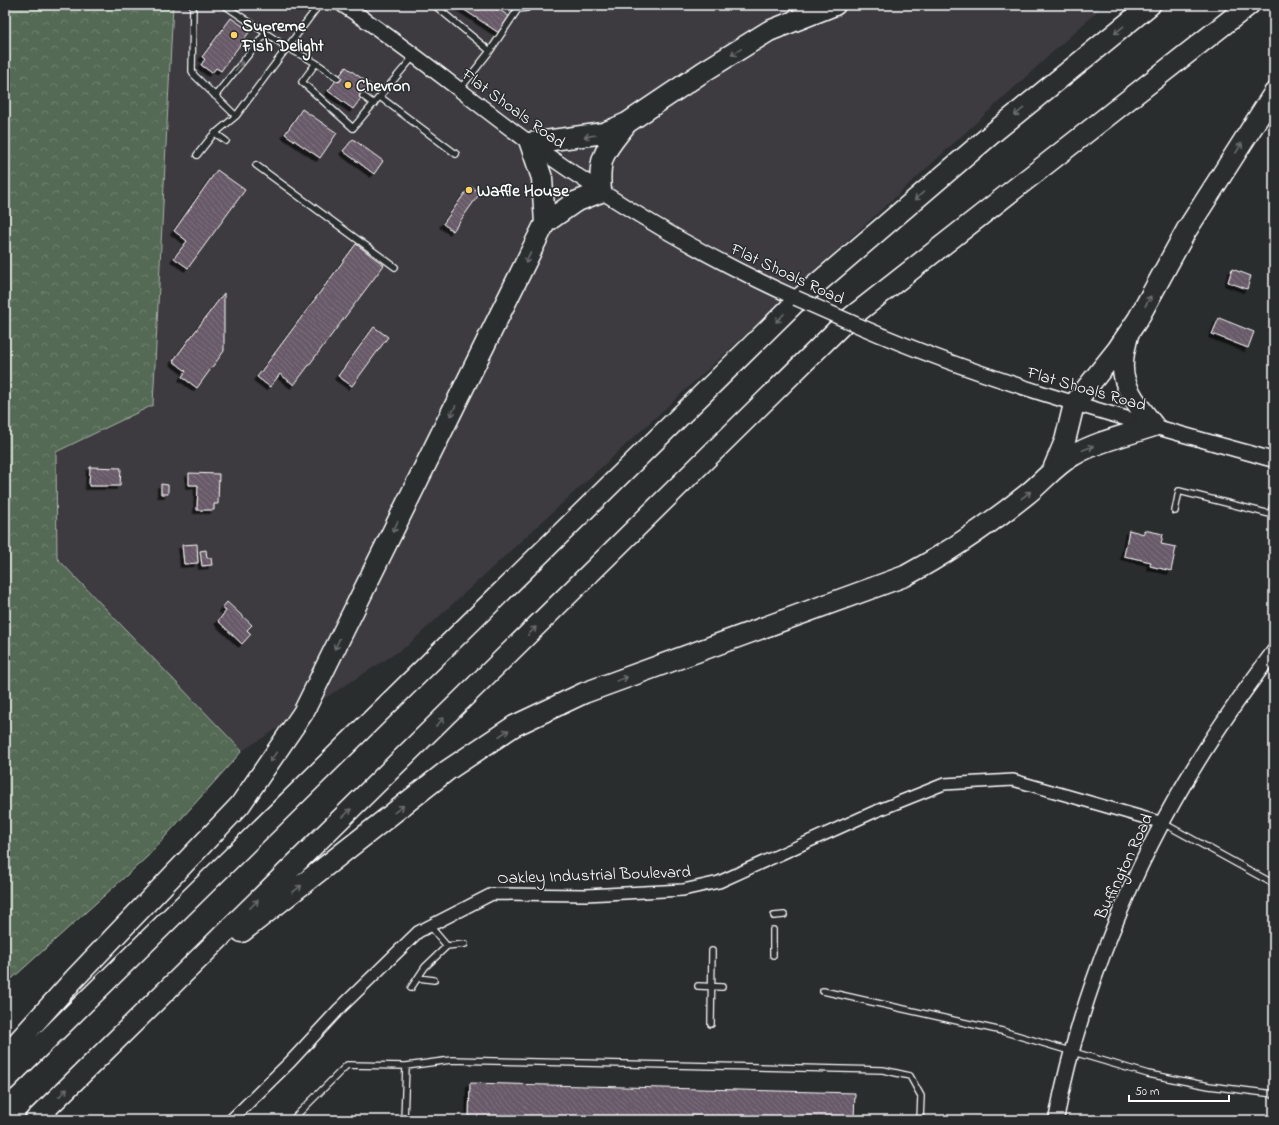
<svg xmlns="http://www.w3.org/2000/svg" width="1279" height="1125" font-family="'Indie Flower',sans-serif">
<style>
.built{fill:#3d3a3f}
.forest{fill:url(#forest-crowns);stroke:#aab4aa}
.building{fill:url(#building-back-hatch);stroke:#fff;filter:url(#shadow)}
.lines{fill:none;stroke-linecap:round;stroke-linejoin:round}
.service-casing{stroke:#fff;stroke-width:8}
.minor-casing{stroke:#fff;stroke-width:14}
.tertiary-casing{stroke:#fff;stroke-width:17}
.motorway-casing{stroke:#fff;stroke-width:23}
.service{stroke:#2a2d2e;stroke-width:5.5}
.minor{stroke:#2a2d2e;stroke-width:11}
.tertiary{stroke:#2a2d2e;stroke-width:14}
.motorway{stroke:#2a2d2e;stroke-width:20}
.tertiary-bridge-casing{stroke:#fff;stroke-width:17;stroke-linecap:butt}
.tertiary-bridge{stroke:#2a2d2e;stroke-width:14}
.oneway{stroke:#6a6c6d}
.poi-dot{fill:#ffd166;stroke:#2a2d2e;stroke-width:1.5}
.labels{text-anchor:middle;stroke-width:3;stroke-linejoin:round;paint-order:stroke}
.poi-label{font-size:17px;font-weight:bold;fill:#fff;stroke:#2a2d2e;text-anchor:start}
.street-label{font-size:17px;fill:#fff;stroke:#2a2d2e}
</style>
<defs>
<pattern id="forest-crowns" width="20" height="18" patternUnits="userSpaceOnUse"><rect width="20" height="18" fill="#556a55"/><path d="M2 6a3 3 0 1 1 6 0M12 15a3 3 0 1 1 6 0" fill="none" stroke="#6e806e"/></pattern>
<pattern id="building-back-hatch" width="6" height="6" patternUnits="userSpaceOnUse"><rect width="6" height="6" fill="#685a68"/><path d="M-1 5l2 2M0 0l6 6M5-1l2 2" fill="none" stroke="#7f737f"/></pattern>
<filter id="shadow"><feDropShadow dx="-3.5" dy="3.5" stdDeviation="0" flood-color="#0009"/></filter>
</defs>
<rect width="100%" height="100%" fill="#2a2d2e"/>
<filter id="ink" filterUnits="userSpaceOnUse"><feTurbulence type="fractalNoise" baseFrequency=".025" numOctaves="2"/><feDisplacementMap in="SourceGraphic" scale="8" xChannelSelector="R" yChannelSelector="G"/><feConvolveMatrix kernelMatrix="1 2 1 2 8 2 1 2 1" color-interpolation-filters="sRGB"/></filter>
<g filter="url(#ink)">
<path class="built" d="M173 5H1104L407 646 242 751 57 558 56 452 153 405Z"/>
<path class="forest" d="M5 5H173L153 405 56 452 57 558 242 751 147 857 5 985Z"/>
<path class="building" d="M457 5H492L510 17 499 33Z
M231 18 250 31 221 71 216 68 212 73 201 65 205 59 202 57Z
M346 67 371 85 353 109 328 91Z
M302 109 337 133 320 158 285 134Z
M353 139 383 161 374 174 343 151Z
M217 170 245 190 188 268 174 258 187 241 174 231Z
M470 186 480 193 453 231 443 224Z
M356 244 384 265 294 385 280 374 270 387 257 377Z
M1232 269 1251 276 1247 289 1228 282Z
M224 293V351L197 388 182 377 186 371 173 361Z
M1219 318 1254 332 1248 348 1212 334Z
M374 327 388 337 352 386 338 376Z
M90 467 121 468 120 486H89Z
M189 473 219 474 218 504H214V510H197L198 485H189Z
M161 484 168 485V494H161Z
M1129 530 1144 534V530L1163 534 1161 544 1176 547 1171 571 1150 566 1151 562 1124 556Z
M197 544 198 563 184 564 182 545Z
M206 550 207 558H211L212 565 202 566 200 551Z
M227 602 252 625 247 630 251 634 242 644 218 621 226 611 222 608Z
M470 1083 855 1093 854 1120H469Z"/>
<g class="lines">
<defs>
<path id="service" d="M193 5 192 71 194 75 236 116
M224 5 288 48 316 63 302 82 353 128 414 56
M434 5 490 51
M316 63 338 78
M460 89 490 51 518 9 527 8 529 5
M215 96 266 33
M363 96 374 104
M380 97 456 154
M215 133 226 141
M197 155 212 136 236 116 319 5
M256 165 395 267
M1175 511 1179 491 1270 514 1274 503
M1163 823 1274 884
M774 916 784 915
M430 926 447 946
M773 955V930
M418 978 434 980
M698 986 722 987
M411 988 425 967 447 946 465 944
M823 991 1002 1031 1148 1074 1209 1086 1274 1094
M711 1024 712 951
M292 1120 347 1065 406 1066 451 1060 883 1070 910 1076 921 1096 920 1120
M404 1120 406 1066"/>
<path id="minor" d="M231 1120 290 1062 338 1010 418 932 492 894 586 895 683 890 719 882 874 812 944 784 1013 780 1163 823"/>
<path id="tertiary" d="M343 5C405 45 463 94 523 138 608 199 700 255 796 298
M864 328C996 385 1135 421 1274 460
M1056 1120C1079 998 1132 866 1198 761 1221 723 1247 687 1274 651"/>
<path id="motorway" d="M545 223 542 178 530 143 604 133 627 123 703 72 769 31 835 5
M1054 467 1065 441 1074 404 1117 350 1138 319 1186 231 1274 93
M242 932 448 770 514 726 584 693 905 576C948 553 987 526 1026 495 1043 482 1055 465 1074 455 1098 441 1128 435 1154 426 1140 408 1121 387 1123 363 1123 353 1126 344 1128 335
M5 1056 75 978 240 805 303 713 545 223 575 202 601 192C598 154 605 152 627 123
M5 1081 799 299 994 132 1150 5
M35 1120 845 322 1249 5"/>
</defs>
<use href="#service" class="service-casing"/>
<use href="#minor" class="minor-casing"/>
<use href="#tertiary" class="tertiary-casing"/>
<use href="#motorway" class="motorway-casing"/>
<use href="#service" class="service"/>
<use href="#minor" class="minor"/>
<use href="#tertiary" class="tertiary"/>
<use href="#motorway" class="motorway"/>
<defs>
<path id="tertiary-bridge" d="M796 298 864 328"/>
</defs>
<use href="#tertiary-bridge" class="tertiary-bridge-casing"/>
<use href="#tertiary-bridge" class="tertiary-bridge"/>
</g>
<defs><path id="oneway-shaft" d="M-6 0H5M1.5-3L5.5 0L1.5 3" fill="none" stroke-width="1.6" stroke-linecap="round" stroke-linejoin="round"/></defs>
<g class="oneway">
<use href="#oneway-shaft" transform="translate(1119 30) rotate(141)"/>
<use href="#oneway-shaft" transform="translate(736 52) rotate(149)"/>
<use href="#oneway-shaft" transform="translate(239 66) rotate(-51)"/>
<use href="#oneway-shaft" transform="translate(1019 112) rotate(141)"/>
<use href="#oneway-shaft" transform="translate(590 136) rotate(170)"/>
<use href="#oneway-shaft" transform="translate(1239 148) rotate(-58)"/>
<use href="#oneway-shaft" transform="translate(919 196) rotate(139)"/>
<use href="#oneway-shaft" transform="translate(528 258) rotate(116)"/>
<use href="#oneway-shaft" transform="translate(1148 301) rotate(-61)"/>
<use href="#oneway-shaft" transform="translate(780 318) rotate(135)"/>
<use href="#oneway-shaft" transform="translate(453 411) rotate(116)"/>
<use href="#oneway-shaft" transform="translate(1088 448) rotate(-21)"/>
<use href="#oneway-shaft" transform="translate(1026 495) rotate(-38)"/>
<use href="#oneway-shaft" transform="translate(395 527) rotate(116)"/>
<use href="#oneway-shaft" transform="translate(532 631) rotate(-45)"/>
<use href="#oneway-shaft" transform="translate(337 644) rotate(116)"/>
<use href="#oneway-shaft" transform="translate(622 679) rotate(-20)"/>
<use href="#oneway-shaft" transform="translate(440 722) rotate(-45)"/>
<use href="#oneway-shaft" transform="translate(504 733) rotate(-34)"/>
<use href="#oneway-shaft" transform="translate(273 757) rotate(125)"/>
<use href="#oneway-shaft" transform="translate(399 809) rotate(-38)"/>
<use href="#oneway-shaft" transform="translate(347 813) rotate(-45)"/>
<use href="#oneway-shaft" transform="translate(297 889) rotate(-38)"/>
<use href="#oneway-shaft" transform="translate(254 904) rotate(-45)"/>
<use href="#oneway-shaft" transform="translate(63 1093) rotate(-44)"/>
</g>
</g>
<g class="poi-dot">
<circle cx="234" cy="35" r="4"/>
<circle cx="348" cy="85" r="4"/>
<circle cx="469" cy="190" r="4"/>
</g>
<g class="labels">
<g class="poi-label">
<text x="242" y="31">Supreme<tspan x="242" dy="20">Fish Delight</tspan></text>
<text x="356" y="91">Chevron</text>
<text x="477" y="196">Waffle House</text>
</g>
<g class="street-label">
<text transform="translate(514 108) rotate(36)" y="6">Flat Shoals Road</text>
<text transform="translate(788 273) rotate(25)" y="6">Flat Shoals Road</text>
<text transform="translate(1087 388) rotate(16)" y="6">Flat Shoals Road</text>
<text transform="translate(1123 866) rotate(-65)" y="6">Buffington Road</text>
<text transform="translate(594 874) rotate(-2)" y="6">Oakley Industrial Boulevard</text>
</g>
</g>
<rect width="1279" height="1125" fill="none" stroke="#2a2d2e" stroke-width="20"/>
<rect x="10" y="10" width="1259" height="1105" fill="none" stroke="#fff" stroke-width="1.5" filter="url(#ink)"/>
<path d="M1129 1095v6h100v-6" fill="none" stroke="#ffffff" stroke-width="2"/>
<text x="1135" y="1095" font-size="12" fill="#ffffff" stroke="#2a2d2e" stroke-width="3" paint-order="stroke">50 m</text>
</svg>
